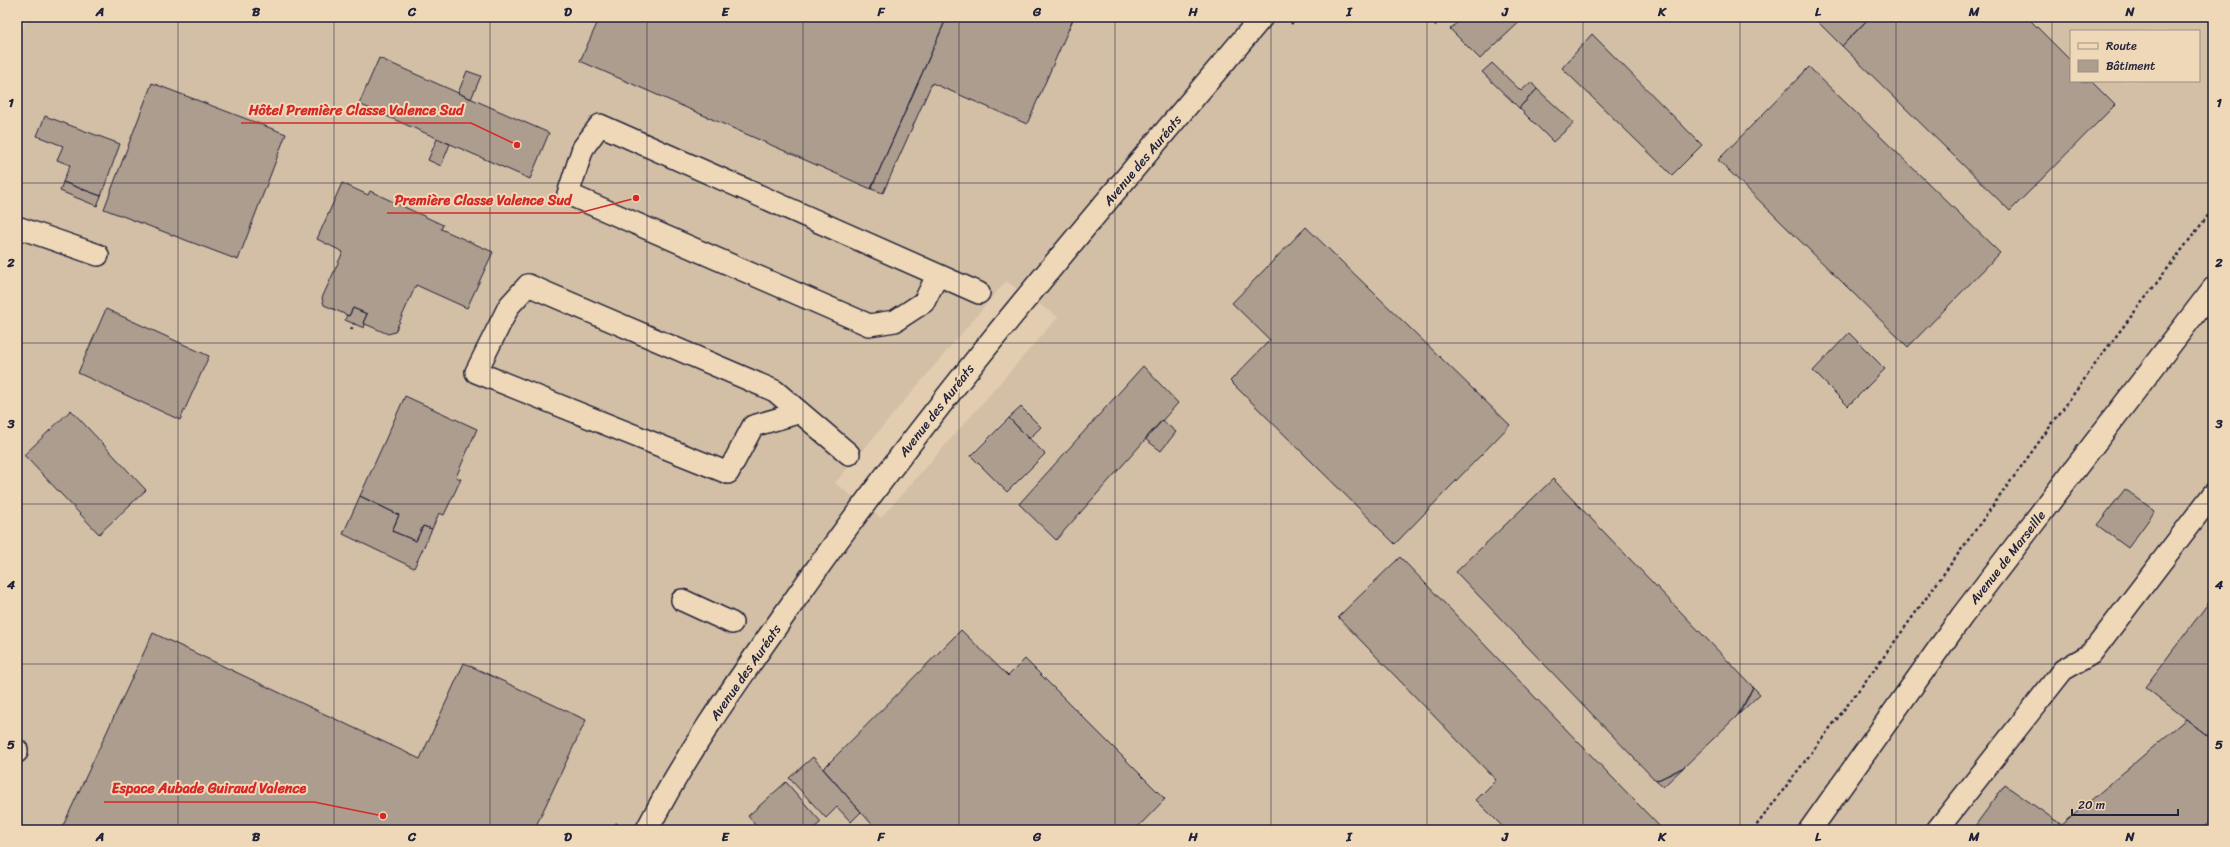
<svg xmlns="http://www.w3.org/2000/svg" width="2230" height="847" font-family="Sriracha,sans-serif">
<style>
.built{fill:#d3bfa6;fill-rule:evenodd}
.building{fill:#ad9d8f;stroke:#22223b}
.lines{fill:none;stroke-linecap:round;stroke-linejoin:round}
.service-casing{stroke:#22223b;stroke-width:24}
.minor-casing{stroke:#22223b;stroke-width:25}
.secondary-casing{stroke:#22223b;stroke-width:25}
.path{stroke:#22223b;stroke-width:2.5;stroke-dasharray:3 3;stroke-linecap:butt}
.service{stroke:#efd8b7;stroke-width:21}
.minor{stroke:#efd8b7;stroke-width:22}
.secondary{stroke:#efd8b7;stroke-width:22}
.grid{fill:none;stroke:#22223b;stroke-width:1;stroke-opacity:0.55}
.labels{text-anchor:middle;stroke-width:4;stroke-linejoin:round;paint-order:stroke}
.street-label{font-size:13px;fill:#22223b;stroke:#efd8b7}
.leader{fill:none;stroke:#d62828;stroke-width:1.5}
.callout-dot{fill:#d62828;stroke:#efd8b7;stroke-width:1.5}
.callout-label{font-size:14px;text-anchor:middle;font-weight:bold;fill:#d62828;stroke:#efd8b7;stroke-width:4;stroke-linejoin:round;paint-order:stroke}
.neatline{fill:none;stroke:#22223b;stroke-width:1.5}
.grid-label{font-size:13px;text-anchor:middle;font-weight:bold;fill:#22223b}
</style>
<rect width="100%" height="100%" fill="#e3cdb0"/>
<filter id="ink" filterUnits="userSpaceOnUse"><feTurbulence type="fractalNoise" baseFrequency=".025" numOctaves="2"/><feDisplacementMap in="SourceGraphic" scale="8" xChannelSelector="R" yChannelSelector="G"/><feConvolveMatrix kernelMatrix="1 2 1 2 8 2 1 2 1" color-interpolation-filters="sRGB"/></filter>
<g filter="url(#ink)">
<path class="built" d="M27 17H2213V830H17V43ZM2071 31H2199V81H2071ZM1006 281 1058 317 881 518 835 483Z"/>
<path class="building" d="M579 17H597L594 24Z
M600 17H947L871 189 580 61Z
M947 17H1074L1027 124 932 83 883 193 871 189Z
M1426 17H1442L1443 18 1435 26Z
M1463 17H1525L1480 59 1450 29Z
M1813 17H1870L1842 46Z
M1870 17H2027L2071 61V81H2091L2115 105 2010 211 1842 46Z
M1592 34 1702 145 1672 175 1562 68Z
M379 58 549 133 530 179 359 104Z
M1492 63 1521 91 1531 82 1537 89 1519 108 1482 72Z
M1809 67 2000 253 1908 347 1718 160Z
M467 71 481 76 471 99 458 93Z
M152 83 286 134 238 260 104 209Z
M1537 89 1574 123 1553 142 1519 108Z
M45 116 120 144 101 196 63 182 70 165 57 160 63 146 37 136Z
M437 139 450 144 441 166 428 160Z
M63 182 101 196 97 206 60 191Z
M342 183 368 195 370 191 443 225 441 229 493 252 467 308 416 285 395 332 388 334 363 323 367 314 353 308 349 316 324 305 322 298 343 252 317 239Z
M1306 227 1510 425 1395 544 1230 381 1270 340 1232 303Z
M353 308 367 314 363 323 365 324 364 328 345 320 347 315 349 316Z
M106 309 209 356 180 420 78 373Z
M1849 333 1885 369 1848 406 1813 371Z
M1143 366 1178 403 1056 540 1019 504Z
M405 396 477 429 456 477 461 479 444 515 439 513 432 529 423 526 416 541 392 531 399 515 360 496Z
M1021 407 1041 427 1029 439 1009 418Z
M71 410 146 490 99 534 24 455Z
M1009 418 1045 454 1007 492 971 456Z
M1162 420 1176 432 1161 451 1145 439Z
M1553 479 1753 687 1738 715 1684 767 1656 781 1456 572Z
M2125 489 2155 511 2128 548 2097 525Z
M360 496 399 515 392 531 416 541 423 526 432 529 414 568 343 534Z
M1400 557 1663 830H1506L1476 800 1496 780 1338 617Z
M2213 597V740L2145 687Z
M961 630 1008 676 1025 659 1165 799 1135 830H877L823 769Z
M153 633 420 759 464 663 586 720 534 830H61Z
M1753 687 1760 694 1738 715 1747 700Z
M2186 719 2213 740V818L2199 830H1972L2005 785 2062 825Z
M813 757 861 812 851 822 837 807 826 818 789 778Z
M1684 767 1663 787 1656 781 1673 773Z
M786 782 821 822 812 830H759L748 816Z"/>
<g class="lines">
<defs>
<path id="service" d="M17 227 98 255
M937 276 924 302 895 321 869 325 568 194 583 148 600 125 979 293
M798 413 753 426 728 473 476 372 509 306 528 285 775 391 849 454
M682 600 732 623
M17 750V752
M1937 830 2063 670 2091 654 2213 494"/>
<path id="minor" d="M647 830C688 749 742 675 794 601 937 397 1101 208 1262 17"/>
<path id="secondary" d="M1810 830 1962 616 2213 289"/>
</defs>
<use href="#service" class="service-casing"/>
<use href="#minor" class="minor-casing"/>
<use href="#secondary" class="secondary-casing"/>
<path class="path" d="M1291 24 1297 17
M351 330 354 323
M613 830 617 823
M1753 830 1880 662 2104 352 2213 209"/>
<use href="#service" class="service"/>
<use href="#minor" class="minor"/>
<use href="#secondary" class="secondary"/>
</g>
</g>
<path class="grid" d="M178 17V830M334 17V830M490 17V830M647 17V830M803 17V830M959 17V830M1115 17V830M1271 17V830M1427 17V830M1583 17V830M1740 17V830M1896 17V830M2052 17V830M17 183H2213M17 343H2213M17 504H2213M17 664H2213"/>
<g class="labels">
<g class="street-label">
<text transform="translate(1142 160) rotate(-50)" y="5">Avenue des Auréats</text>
<text transform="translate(936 410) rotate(-52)" y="5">Avenue des Auréats</text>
<text transform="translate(2007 557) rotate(-52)" y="5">Avenue de Marseille</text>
<text transform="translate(745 672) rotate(-55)" y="5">Avenue des Auréats</text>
</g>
</g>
<path class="leader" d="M517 145L471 123H241M636 198L579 213H387M383 816L314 802H104"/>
<g class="callout-dot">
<circle cx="517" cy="145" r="4"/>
<circle cx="636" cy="198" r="4"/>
<circle cx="383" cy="816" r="4"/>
</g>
<g class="callout-label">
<text x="356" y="115">Hôtel Première Classe Valence Sud</text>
<text x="483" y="205">Première Classe Valence Sud</text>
<text x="209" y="793">Espace Aubade Guiraud Valence</text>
</g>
<rect width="2230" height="847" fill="none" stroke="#efd8b7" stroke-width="44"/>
<rect x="2070" y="30" width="130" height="52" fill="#efd8b7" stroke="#9d8f85"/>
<rect x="2078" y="43" width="20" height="6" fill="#efd8b7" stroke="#9d8f85"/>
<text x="2106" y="50" font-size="12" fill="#22223b">Route</text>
<rect x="2078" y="60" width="20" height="12" fill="#ad9d8f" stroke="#9d8f85"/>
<text x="2106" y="70" font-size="12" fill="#22223b">Bâtiment</text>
<path d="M2072 809v6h106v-6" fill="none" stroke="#22223b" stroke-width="2"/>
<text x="2078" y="809" font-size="12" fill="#22223b" stroke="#efd8b7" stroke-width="3" paint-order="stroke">20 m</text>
<rect x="22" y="22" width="2186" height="803" class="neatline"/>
<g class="grid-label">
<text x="100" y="16">A</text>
<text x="256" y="16">B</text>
<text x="412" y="16">C</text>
<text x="568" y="16">D</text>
<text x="725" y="16">E</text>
<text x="881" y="16">F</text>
<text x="1037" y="16">G</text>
<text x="1193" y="16">H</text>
<text x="1349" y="16">I</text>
<text x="1505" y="16">J</text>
<text x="1662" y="16">K</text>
<text x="1818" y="16">L</text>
<text x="1974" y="16">M</text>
<text x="2130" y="16">N</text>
<text x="11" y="107">1</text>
<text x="2219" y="107">1</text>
<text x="11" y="267">2</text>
<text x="2219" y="267">2</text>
<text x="11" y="428">3</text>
<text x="2219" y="428">3</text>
<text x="11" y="589">4</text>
<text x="2219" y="589">4</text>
<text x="11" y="749">5</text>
<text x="2219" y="749">5</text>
<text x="100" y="841">A</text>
<text x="256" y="841">B</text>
<text x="412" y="841">C</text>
<text x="568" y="841">D</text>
<text x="725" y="841">E</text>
<text x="881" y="841">F</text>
<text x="1037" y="841">G</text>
<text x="1193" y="841">H</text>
<text x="1349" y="841">I</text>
<text x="1505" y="841">J</text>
<text x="1662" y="841">K</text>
<text x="1818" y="841">L</text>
<text x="1974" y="841">M</text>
<text x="2130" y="841">N</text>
</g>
</svg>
